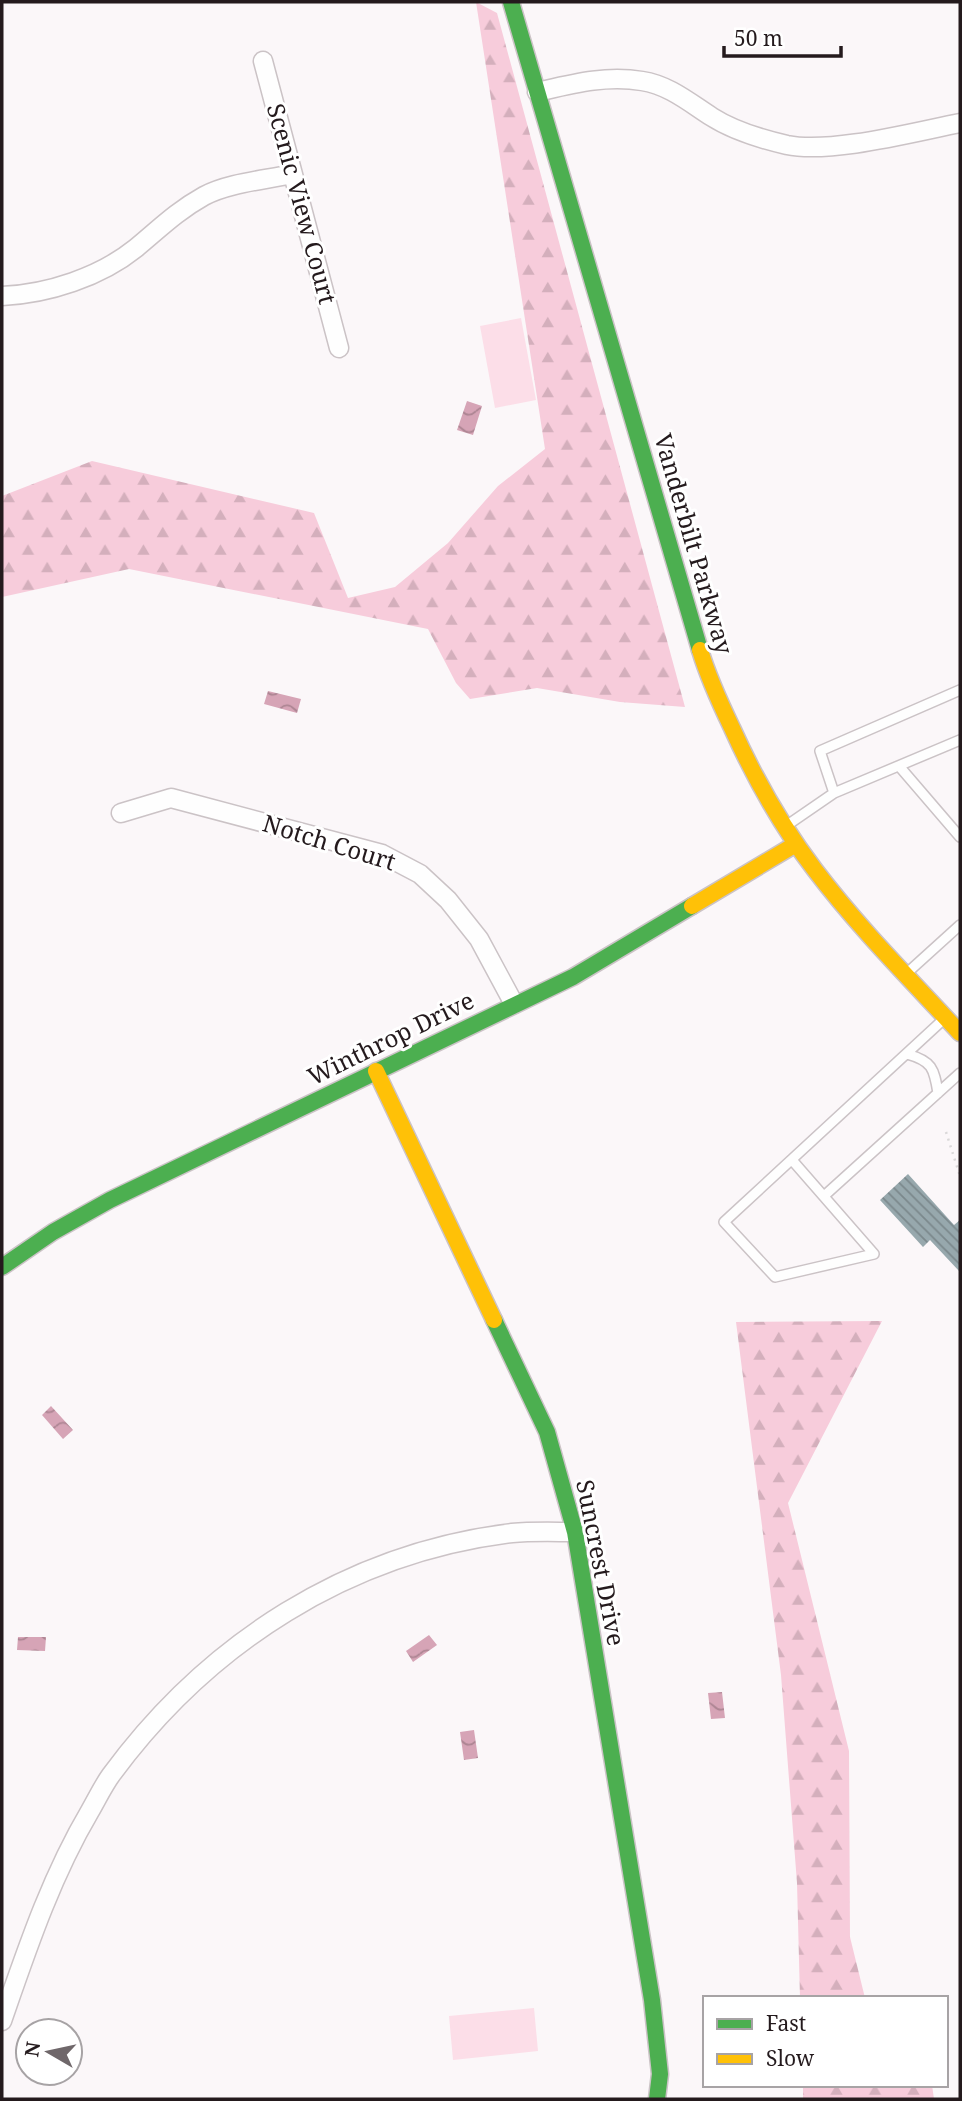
<svg xmlns="http://www.w3.org/2000/svg" width="962" height="2101" font-family="'Noto Serif',serif">
<style>
.forest{fill:url(#forest-firs)}
.park{fill:#fcdee8}
.water{fill:url(#water-waves)}
.building{fill:url(#building-back-hatch)}
.lines{fill:none;stroke-linecap:round;stroke-linejoin:round}
.lane-casing{stroke:#cbc3c6;stroke-width:12}
.street-casing{stroke:#cbc3c6;stroke-width:21}
.fast-casing{stroke:#cbc3c6;stroke-width:19}
.slow-casing{stroke:#cbc3c6;stroke-width:19}
.path{stroke:#dad8d9;stroke-width:2.5;stroke-dasharray:2 5;stroke-linecap:butt}
.lane{stroke:#fefefe;stroke-width:9}
.street{stroke:#fefefe;stroke-width:18}
.fast{stroke:#4caf50;stroke-width:16}
.slow{stroke:#ffc107;stroke-width:16}
.labels{text-anchor:middle;stroke-width:6;stroke-linejoin:round;paint-order:stroke}
.street-label{font-size:24px;fill:#241a1d;stroke:#fff}
</style>
<defs>
<pattern id="forest-firs" width="22" height="20" patternUnits="userSpaceOnUse" patternTransform="scale(1.75)"><rect width="22" height="20" fill="#f7ccdb"/><path d="M5 1l3.5 6h-7zM16 11l3.5 6h-7z" fill="#d4afbc"/></pattern>
<pattern id="water-waves" width="16" height="10" patternUnits="userSpaceOnUse" patternTransform="scale(1.75)"><rect width="16" height="10" fill="#d6a4b6"/><path d="M0 5q4-4 8 0t8 0" fill="none" stroke="#ad8593"/></pattern>
<pattern id="building-back-hatch" width="6" height="6" patternUnits="userSpaceOnUse" patternTransform="scale(1.75)"><rect width="6" height="6" fill="#97a8ad"/><path d="M-1 5l2 2M0 0l6 6M5-1l2 2" fill="none" stroke="#7b888c"/></pattern>
</defs>
<rect width="100%" height="100%" fill="#fbf7f9"/>
<path class="forest" d="M476 2 497 13 685 707 620 702 537 688 470 699 456 683 428 629 129 569 2 597V496L92 461 314 513 348 598 395 587 448 543 498 486 545 449Z
M882 1321 788 1503 849 1751 850 1937 865 1998H800L797 1883 781 1675 736 1322Z
M803 2085H932L934 2099H803Z"/>
<path class="park" d="M521 318 536 400 495 408 480 326Z
M534 2008 538 2051 453 2060 449 2016Z"/>
<path class="water" d="M467 401 482 406 473 435 457 430Z
M268 691 301 699 297 713 264 704Z
M51 1406 73 1430 63 1439 42 1415Z
M429 1635 437 1645 413 1662 406 1651Z
M18 1637H46L45 1651 17 1650Z
M722 1692 725 1718 711 1719 708 1693Z
M474 1730 478 1758 464 1760 460 1732Z"/>
<path class="building" d="M908 1174 954 1225 960 1220 959 1271 930 1240 923 1247 880 1200Z"/>
<g class="lines">
<defs>
<path id="lane" d="M899 766 960 837
M834 793 820 751 960 690
M786 826 834 793 960 740
M907 973 960 925
M907 1054C932 1061 934 1068 938 1093
M792 1160 874 1254 775 1277 724 1222 945 1018
M824 1196 960 1073"/>
<path id="street" d="M263 61 339 348
M537 92C572 84 605 75 642 81 669 85 690 103 712 117 734 131 761 139 787 145 831 154 914 132 960 123
M2 296C48 294 100 277 136 248 159 229 177 211 204 196 228 183 265 180 292 174
M121 813 171 798 382 854 420 874 448 900 479 939 514 1004
M2 2021C27 1949 51 1877 90 1811 97 1799 103 1786 111 1775 208 1643 348 1553 512 1533 533 1531 555 1532 575 1532"/>
<path id="fast" d="M511 2 700 650
M2 1267 53 1232 110 1200 573 977 692 906
M494 1320 547 1432 575 1532 652 2000 660 2074 657 2099"/>
<path id="slow" d="M700 650C708 677 720 703 732 728 755 779 782 827 815 870 859 928 911 980 960 1033
M692 906 796 844
M376 1071 494 1320"/>
</defs>
<use href="#lane" class="lane-casing"/>
<use href="#street" class="street-casing"/>
<use href="#fast" class="fast-casing"/>
<use href="#slow" class="slow-casing"/>
<path class="path" d="M946 1132 960 1176"/>
<use href="#lane" class="lane"/>
<use href="#street" class="street"/>
<use href="#fast" class="fast"/>
<use href="#slow" class="slow"/>
</g>
<g class="labels">
<g class="street-label">
<text transform="translate(301 204) rotate(75)" y="8">Scenic View Court</text>
<text transform="translate(693 544) rotate(74)" y="8">Vanderbilt Parkway</text>
<text transform="translate(329 843) rotate(17)" y="8">Notch Court</text>
<text transform="translate(391 1039) rotate(-26)" y="8">Winthrop Drive</text>
<text transform="translate(600 1563) rotate(79)" y="8">Suncrest Drive</text>
</g>
</g>
<rect width="962" height="2101" fill="none" stroke="#241a1d" stroke-width="7"/>
<rect x="703" y="1996" width="245" height="91" fill="#ffffff" stroke="#a7a3a5" stroke-width="2"/>
<rect x="717" y="2019" width="35" height="10" fill="#4caf50" stroke="#a7a3a5" stroke-width="2"/>
<text x="766" y="2031" font-size="21" fill="#241a1d">Fast</text>
<rect x="717" y="2054" width="35" height="10" fill="#ffc107" stroke="#a7a3a5" stroke-width="2"/>
<text x="766" y="2066" font-size="21" fill="#241a1d">Slow</text>
<g transform="translate(49 2052) rotate(279)"><circle r="33" fill="#ffffff" stroke="#a7a3a5" stroke-width="2"/>
<path d="M0-5L12 26L0 18L-12 26Z" fill="#6f676a"/>
<text y="-10" font-size="19" font-weight="bold" text-anchor="middle" fill="#241a1d">N</text>
</g>
<path d="M724 46v10h117v-10" fill="none" stroke="#241a1d" stroke-width="3.5"/>
<text x="734" y="46" font-size="21" fill="#241a1d" stroke="#ffffff" stroke-width="5" paint-order="stroke">50 m</text>
</svg>
